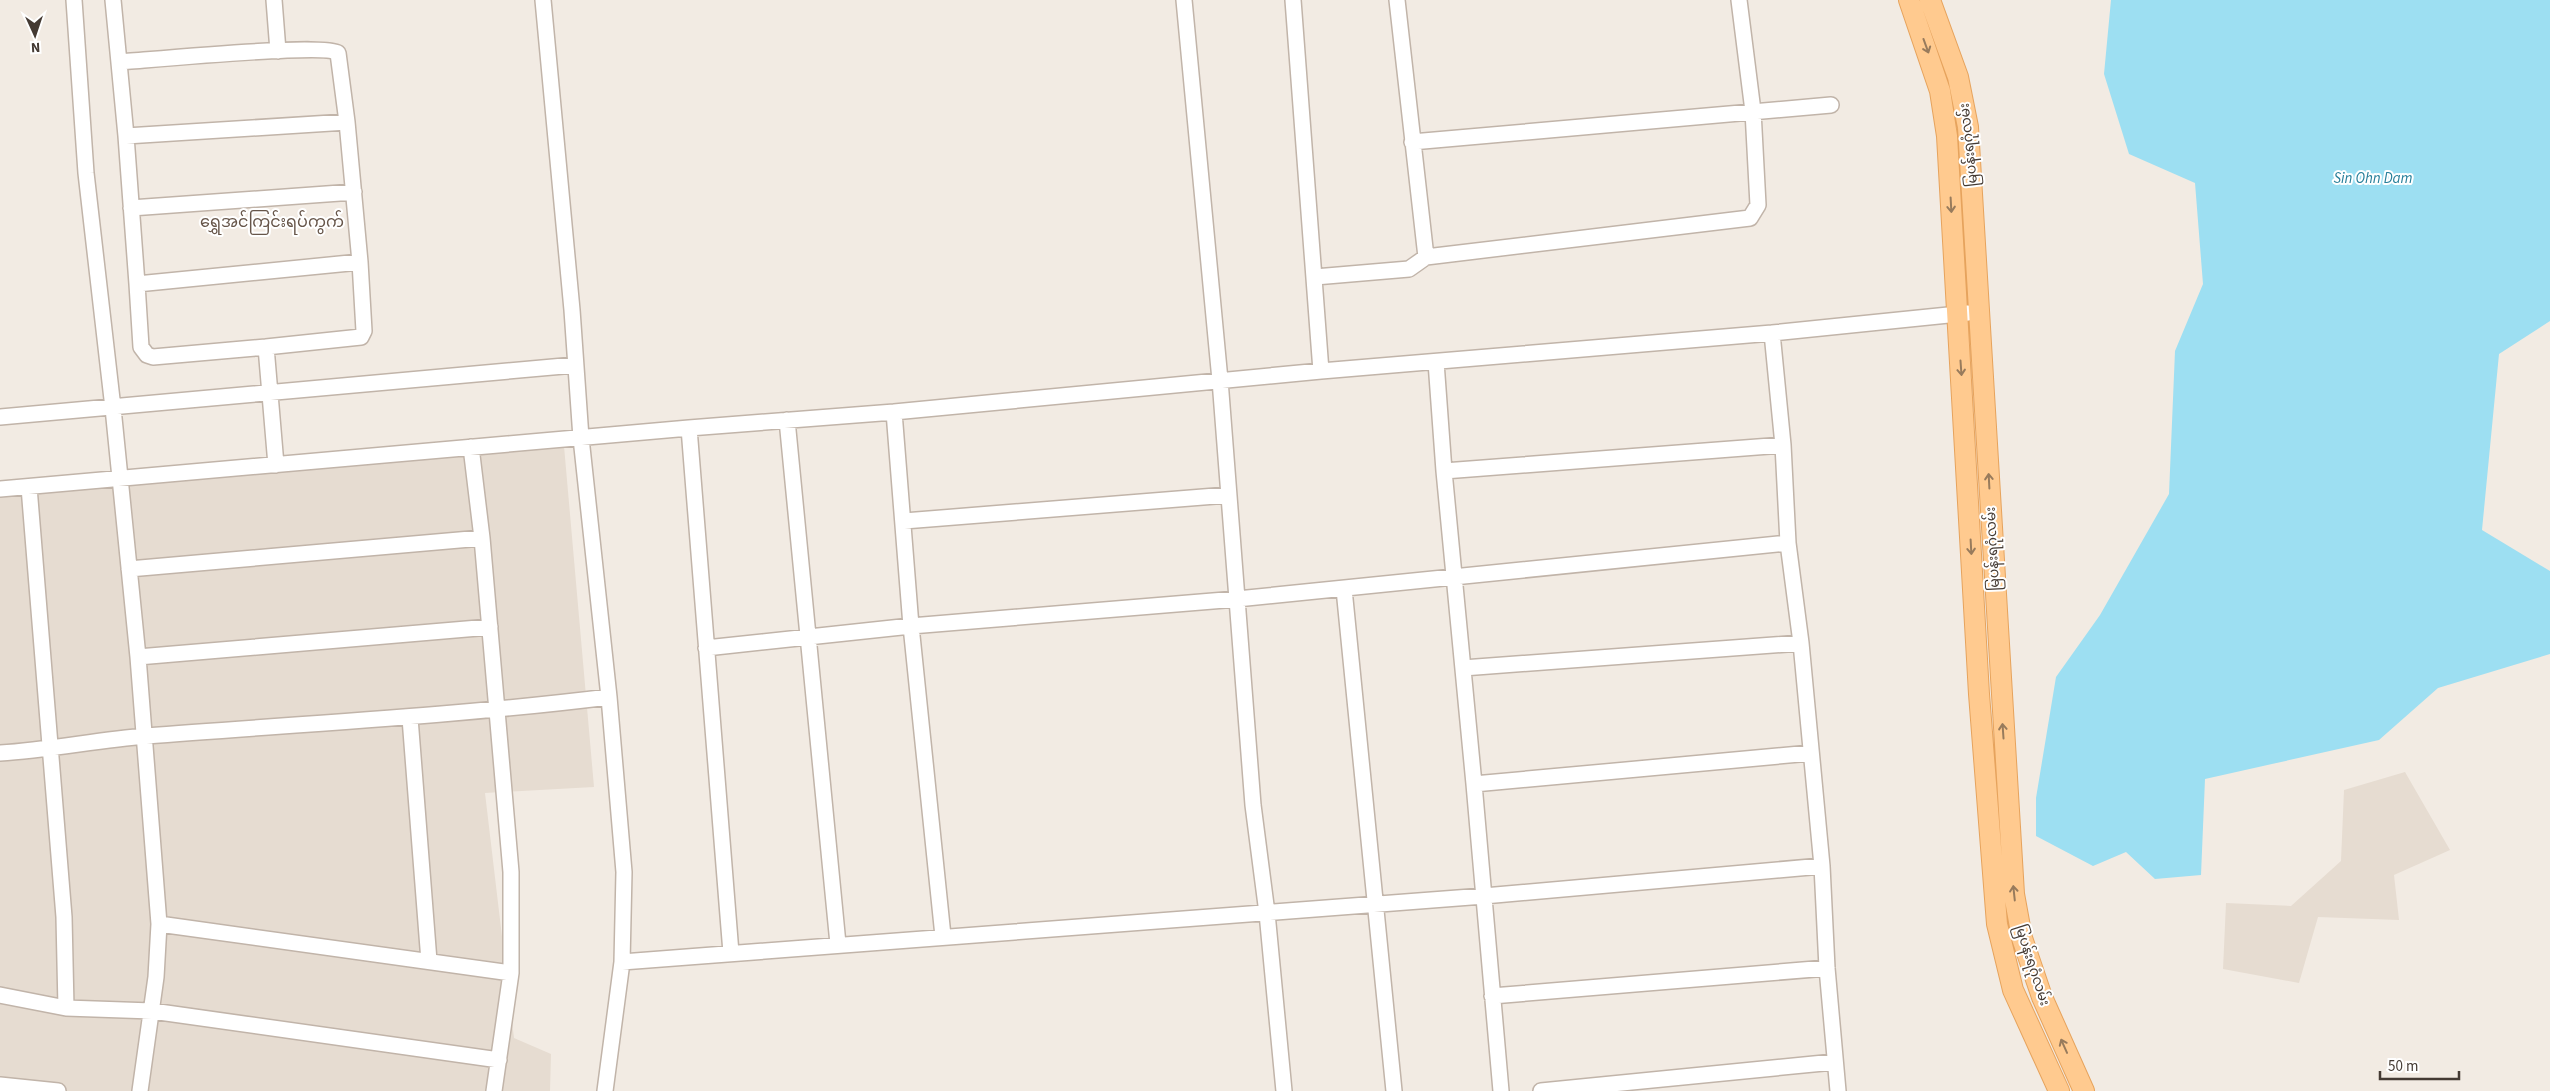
<svg xmlns="http://www.w3.org/2000/svg" width="2550" height="1091" font-family="'Source Sans 3','Noto Sans Myanmar',sans-serif">
<style>
.residential{fill:#e6dcd1}
.water{fill:#9ddff2}
.lines{fill:none;stroke-linecap:round;stroke-linejoin:round}
.minor-casing{stroke:#c1b4a9;stroke-width:18}
.major-casing{stroke:#e6a35d;stroke-width:22}
.minor{stroke:#fff;stroke-width:15}
.major{stroke:#ffca8f;stroke-width:20}
.oneway{stroke:#987b5c}
.labels{text-anchor:middle;stroke-width:4;stroke-linejoin:round;paint-order:stroke}
.street-label{font-size:14px;fill:#443a33;stroke:#fff}
.water-label{font-size:15px;font-style:italic;fill:#277f9a;stroke:#fff}
.quarter-label{font-size:16px;fill:#67564a;stroke:#fff}
</style>
<rect width="100%" height="100%" fill="#f2ebe3"/>
<path class="residential" d="M564 446 594 787 485 793 514 1038 551 1054 550 1091H0V496Z
M2405 772 2450 850 2394 875 2399 920 2318 917 2299 983 2223 969 2226 903 2291 906 2341 861 2344 790Z"/>
<path class="water" d="M2111 0H2550V321L2499 354 2482 530 2550 571V654L2438 688 2379 740 2205 779 2201 875 2155 879 2126 852 2093 866 2036 836V798L2056 677 2100 615 2169 494 2175 351 2203 284 2195 183 2129 154 2104 74Z"/>
<g class="lines">
<defs>
<path id="minor" d="M74 0 86 173 113 408 138 657 159 924 156 977 140 1091
M113 0 126 136 347 122
M274 0 278 51
M543 0 572 310 581 438 609 697 624 872 622 962 605 1091
M1184 0 1220 380 1253 805 1267 913 1284 1091
M1293 0 1321 371
M1397 0 1426 257 1750 218 1758 205 1753 111 1739 0
M119 62C148 60 324 43 338 53L347 122 360 262
M126 136 137 284 360 262 364 331 361 337 266 347
M1412 142 1831 105
M131 208 354 192
M1315 277 1409 269 1426 257
M137 284 141 347 147 355 153 357 266 347 276 465
M1772 333 1783 445 1788 543 1801 643 1822 866 1827 968 1838 1091
M1436 362 1444 471 1474 784 1501 1091
M894 412 911 626 943 936
M0 417 575 365
M787 420 838 944
M689 428 731 953
M471 447 482 538 511 872V973L494 1091
M1444 471 1783 445
M29 487 64 917 66 1008
M0 489 689 428 894 412 1321 371 1772 333 1968 313
M904 521 1228 495
M129 569 482 538
M1344 589 1394 1091
M706 648 911 626 1237 599 1788 543
M138 657 490 627
M1463 668 1801 643
M410 718 429 961
M0 753C49 750 97 740 146 736 301 724 455 716 609 697
M1474 784 1811 753
M159 924 511 973
M622 962 1484 896 1822 866
M0 995 66 1008 152 1011 499 1060
M1492 996 1827 968
M0 1085 58 1091
M1541 1091 1834 1062"/>
<path id="major" d="M1909 0 1940 91 1947 136 1979 694 1997 924 2013 990 2059 1091
M1930 0 1958 77 1968 127 2014 894 2022 938 2042 997 2084 1091"/>
</defs>
<use href="#minor" class="minor-casing"/>
<use href="#major" class="major-casing"/>
<use href="#minor" class="minor"/>
<use href="#major" class="major"/>
</g>
<defs><path id="oneway-shaft" d="M-6 0H5M1.5-3L5.5 0L1.5 3" fill="none" stroke-width="1.6" stroke-linecap="round" stroke-linejoin="round" transform="scale(1.25)"/></defs>
<g class="oneway">
<use href="#oneway-shaft" transform="translate(1926 46) rotate(70)"/>
<use href="#oneway-shaft" transform="translate(1951 205) rotate(87)"/>
<use href="#oneway-shaft" transform="translate(1961 368) rotate(86)"/>
<use href="#oneway-shaft" transform="translate(1989 481) rotate(-93)"/>
<use href="#oneway-shaft" transform="translate(1971 547) rotate(87)"/>
<use href="#oneway-shaft" transform="translate(2003 731) rotate(-94)"/>
<use href="#oneway-shaft" transform="translate(2014 893) rotate(-96)"/>
<use href="#oneway-shaft" transform="translate(2064 1046) rotate(-114)"/>
</g>
<g class="labels">
<g class="street-label">
<text transform="translate(1968 145) rotate(-96)" y="5">မြပန်းရဂုံလမ်း</text>
<text transform="translate(1992 549) rotate(-93)" y="5">မြပန်းရဂုံလမ်း</text>
<text transform="translate(2033 965) rotate(72)" y="5">မြပန်းရဂုံလမ်း</text>
</g>
<g class="water-label">
<text x="2373" y="183">Sin Ohn Dam</text>
</g>
<g class="quarter-label">
<text x="272" y="227">ရွှေအင်ကြင်းရပ်ကွက်</text>
</g>
</g>
<g transform="translate(35 35) rotate(177)" stroke="#ffffff" stroke-width="4" paint-order="stroke">
<path d="M0-4L9 19L0 12L-9 19Z" fill="#443a33"/>
<text y="-8" font-size="14" font-weight="bold" text-anchor="middle" fill="#443a33">N</text>
</g>
<path d="M2380 1071v8h79v-8" fill="none" stroke="#443a33" stroke-width="2.5"/>
<text x="2388" y="1071" font-size="15" fill="#443a33" stroke="#ffffff" stroke-width="4" paint-order="stroke">50 m</text>
</svg>
